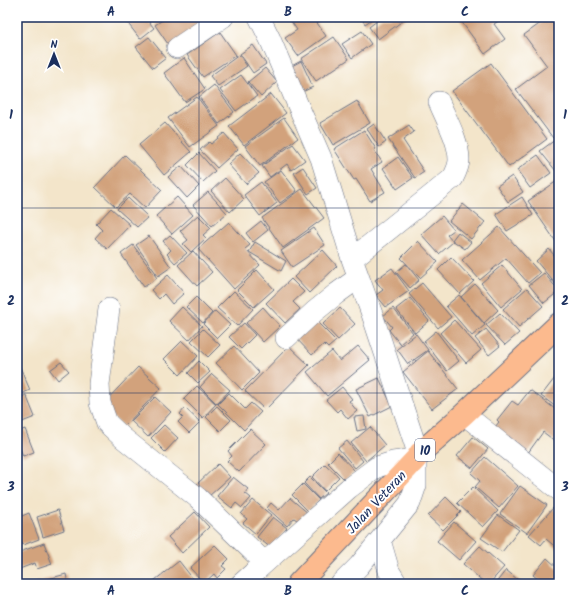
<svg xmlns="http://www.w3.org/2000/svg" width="576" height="601" font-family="Kalam,sans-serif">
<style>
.building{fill:#d2a27c}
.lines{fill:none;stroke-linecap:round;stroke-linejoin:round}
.minor-casing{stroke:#676f84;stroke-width:22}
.highway-casing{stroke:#676f84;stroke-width:24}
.minor{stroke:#fff;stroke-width:21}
.highway{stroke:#fcba8e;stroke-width:22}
.grid{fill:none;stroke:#1b2f5e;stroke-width:1;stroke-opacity:0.55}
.labels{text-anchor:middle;stroke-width:4;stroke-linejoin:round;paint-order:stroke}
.shield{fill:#fff;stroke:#5f6d8e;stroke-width:1}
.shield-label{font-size:13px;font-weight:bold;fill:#1b2f5e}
.street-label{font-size:14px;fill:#1b2f5e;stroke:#fff}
.neatline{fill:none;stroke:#1b2f5e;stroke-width:1.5}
.grid-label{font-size:13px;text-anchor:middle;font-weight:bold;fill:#1b2f5e}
</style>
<rect width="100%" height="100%" fill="#fff"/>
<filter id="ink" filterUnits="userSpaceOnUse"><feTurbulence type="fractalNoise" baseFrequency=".025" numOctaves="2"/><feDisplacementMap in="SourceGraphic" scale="8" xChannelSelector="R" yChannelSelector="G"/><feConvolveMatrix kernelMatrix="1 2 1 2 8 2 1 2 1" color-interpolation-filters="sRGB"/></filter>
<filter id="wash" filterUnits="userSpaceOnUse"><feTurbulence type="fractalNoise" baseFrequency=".012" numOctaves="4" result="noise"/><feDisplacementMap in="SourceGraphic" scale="16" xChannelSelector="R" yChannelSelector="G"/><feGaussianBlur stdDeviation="0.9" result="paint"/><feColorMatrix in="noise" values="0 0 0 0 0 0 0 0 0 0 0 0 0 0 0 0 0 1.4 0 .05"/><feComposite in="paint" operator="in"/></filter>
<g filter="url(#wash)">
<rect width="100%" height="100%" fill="#f3e5ca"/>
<g id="blocks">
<path class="building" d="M123 17H145L154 28 140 39Z
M167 17H207L172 50 155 25Z
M297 17H313L326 36 298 56 285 38 297 30 291 21Z
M361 17H375L365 24Z
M382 17H408L378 39 369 27Z
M458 17H504L494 24 505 39 485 54Z
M549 17 559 30V134L553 138 516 89 547 66 524 35Z
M362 31 371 44 352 58 342 44Z
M220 32 236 55 203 77 187 55Z
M149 37 166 58 153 68 136 47Z
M334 37 349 59 316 81 301 59Z
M253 45 266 64 253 73 240 54Z
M239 55 247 66 218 86 210 76Z
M184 58 205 89 185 102 164 73Z
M301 61 313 87 302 92 290 67Z
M491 63 547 139 509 167 452 91Z
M265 68 277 82 261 97 248 82Z
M241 75 257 96 236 111 220 90Z
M214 85 234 112 219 124 199 97Z
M271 94 286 113 244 145 229 126Z
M197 97 219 126 190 147 168 118Z
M357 101 370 123 333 145 320 123Z
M284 118 298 138 260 166 245 146Z
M165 123 191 152 164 175 139 145Z
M374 124 386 142 379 147 367 129Z
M409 125 414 132 403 140 424 172 415 178 388 139Z
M364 130 376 149 374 150 382 162 371 169 385 192 370 201 356 179 354 180 334 149Z
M224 133 238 149 217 168 200 150 209 142 211 144Z
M559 137V169L556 171 540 151Z
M293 144 305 160 291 170 287 164 270 177 262 166Z
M199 153 215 171 203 182 187 165Z
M240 153 259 173 246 184 228 164Z
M125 155 162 190 145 208 130 194 116 207 95 187Z
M538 155 551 173 530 188 517 170Z
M398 157 413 178 397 189 383 168Z
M181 166 199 186 187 198 168 177Z
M303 167 317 188 308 194 294 173Z
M281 170 297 191 280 203 264 182Z
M512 176 523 192 508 202 497 186Z
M225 178 244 199 230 212 211 191Z
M557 181 559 184V246L528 201Z
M261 182 277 203 260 216 244 195Z
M302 189 324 218 283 248 262 218Z
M208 192 227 213 212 226 193 205Z
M177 197 193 215 172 234 156 216Z
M522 197 533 215 507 231 496 214Z
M128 198 148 217 137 227 117 209Z
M463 204 485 222 471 239 449 221Z
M111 208 130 225 107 249 95 238 102 230 96 224Z
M198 215 211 228 203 235 206 238 191 252 183 244 188 240 180 231Z
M442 216 454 230 447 235 453 242 439 254 421 234Z
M261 221 268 230 253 242 246 233Z
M229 222 250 245 245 249 260 265 234 289 198 249Z
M499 227 540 273 528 283 506 258 480 280 462 260Z
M314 228 325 245 292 267 281 251Z
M458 232 471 242 465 249 452 240Z
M170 235 187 253 175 263 167 254 171 250 163 241Z
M149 236 171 267 158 276 136 245Z
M418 241 438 262 420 278 401 258Z
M255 242 286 261 281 271 249 252Z
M133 245 157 278 144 287 121 254Z
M549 249 559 261 558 287 536 261Z
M323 250 337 266 309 293 294 277Z
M193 251 212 272 197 286 178 265Z
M451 257 474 281 460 294 438 270Z
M406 264 419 280 410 288 396 272Z
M502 265 522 289 501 307 481 283Z
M392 268 409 291 386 307 376 295 383 290 375 280Z
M257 270 274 289 254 307 237 290Z
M544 273 559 291 544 303 529 285Z
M168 275 184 293 172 304 164 294 159 299 151 290Z
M291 279 304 292 293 302 300 309 285 323 266 303Z
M422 283 451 317 438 328 409 294Z
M475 284 498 310 484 323 461 297Z
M527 288 543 306 519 327 503 309Z
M234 291 253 309 237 326 217 308Z
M459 295 485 325 472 336 446 306Z
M196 297 212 313 203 323 186 307Z
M410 298 429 321 415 333 396 309Z
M182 307 202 326 189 340 169 321Z
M263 307 280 326 263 342 246 323Z
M340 308 355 324 338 340 323 324Z
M393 308 413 333 400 344 389 330 392 327 383 316Z
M215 311 230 325 217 338 203 324Z
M500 313 519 333 505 345 486 325Z
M454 320 481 350 466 363 440 333Z
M317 322 336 341 328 348 324 344 312 355 294 336Z
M244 323 255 335 241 349 229 337Z
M203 329 220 345 208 357 191 341Z
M486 329 500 346 489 355 475 338Z
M436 331 459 361 447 371 424 341Z
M416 334 428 350 408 364 397 349Z
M182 341 198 356 180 375 164 359Z
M234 346 259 373 242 390 216 363Z
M289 346 309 365 265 410 245 391Z
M358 346 370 360 327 396 307 372 332 351 340 361Z
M428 351 458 389 432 409 403 372Z
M17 360 30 390 17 396Z
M199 361 210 372 198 383 188 373Z
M61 362 69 371 58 380 50 370Z
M138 367 161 388 124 427 101 406Z
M212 374 230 390 217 404 200 387Z
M558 374 559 375V409L541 396Z
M379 378 392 406 370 417 356 389Z
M197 386 216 404 203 418 184 399Z
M342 387 352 399 349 401 357 411 348 419 340 409 337 412 326 400Z
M530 390 559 412V444L543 432 525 457 491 432 499 422 497 420 512 401 518 405Z
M229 393 245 409 251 403 261 412 244 430 218 404Z
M26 395 35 417 17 424V399Z
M155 397 171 412 148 437 131 421Z
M217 406 231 420 220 431 206 417Z
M185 408 200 422 189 433 178 422 183 417 180 414Z
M364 416 366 429 357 431 354 417Z
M164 425 178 438 165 452 151 438Z
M370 427 385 445 366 461 351 443Z
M25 429 34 452 23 456 17 440V432Z
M250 429 266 444 239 472 227 461 232 456 228 451Z
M473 437 488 449 472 468 457 456Z
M347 441 363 461 355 468 338 448Z
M338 453 355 471 345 480 328 463Z
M485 457 518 486 499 508 475 487 480 481 471 473Z
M218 464 230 477 208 497 196 485Z
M325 464 339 477 325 491 312 477Z
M233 477 248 489 245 493 251 498 242 508 236 503 232 508 217 496Z
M310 477 326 493 319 499 304 483Z
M303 484 319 500 308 511 292 495Z
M520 486 547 505 527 533 500 514Z
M473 487 498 511 483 527 457 503Z
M446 497 461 512 443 530 428 516Z
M290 498 309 514 301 523 294 518 287 526 267 508 271 503 279 510Z
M253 500 271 515 256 534 243 523 247 519 241 514Z
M553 508 559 514 558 549 546 539 541 545 529 535Z
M58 510 64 530 43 537 37 517Z
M195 512 209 527 182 553 168 537Z
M29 513 39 539 23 545 22 543 17 545V518Z
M498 515 519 530 502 552 481 538Z
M273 517 287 528 271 548 257 537Z
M454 522 476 541 459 560 437 541Z
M44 543 52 564 37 569 35 563 17 570V553Z
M215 545 229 559 222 566 226 569 217 578 214 574 204 583 190 568Z
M480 546 504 567 489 584H486L463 564Z
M547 558 559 569V584H544L533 575Z
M179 561 197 584H150Z
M506 570 523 584H495Z
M66 574 68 584H30Z"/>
</g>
</g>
<g filter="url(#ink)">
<use href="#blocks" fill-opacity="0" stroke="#676f84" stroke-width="1"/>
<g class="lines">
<defs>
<path id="minor" d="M259 17 270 39 297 103 321 158 352 259 372 314 416 447V485L410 503 359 566 341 584
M177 48 223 17
M352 259 453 178C456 172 459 166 459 160 459 141 446 119 439 102
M109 309 99 384 100 403 107 423 123 438 198 498 264 562
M286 338 314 312 336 294 358 278
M464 414 559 490
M380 540 389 571 397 584
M241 584 349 488 377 467 393 462 416 459"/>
<path id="highway" d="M298 584 416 459 420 453 464 414 559 324"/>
</defs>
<use href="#minor" class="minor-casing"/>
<use href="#highway" class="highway-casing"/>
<use href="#minor" class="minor"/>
<use href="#highway" class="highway"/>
</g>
</g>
<path class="grid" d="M199 17V584M377 17V584M17 208H559M17 393H559"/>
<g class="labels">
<rect class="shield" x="415" y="439" width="20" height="22" rx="3"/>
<g class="shield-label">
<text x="425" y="455">10</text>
</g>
<g class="street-label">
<text transform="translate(376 502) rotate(-47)" y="5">Jalan Veteran</text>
</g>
</g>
<rect width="576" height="601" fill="none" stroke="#fff" stroke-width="44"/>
<g transform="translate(54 54)" stroke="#ffffff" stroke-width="3" paint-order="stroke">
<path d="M0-3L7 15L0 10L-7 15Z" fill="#1b2f5e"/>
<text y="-6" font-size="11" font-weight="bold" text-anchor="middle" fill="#1b2f5e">N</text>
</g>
<rect x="22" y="22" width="532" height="557" class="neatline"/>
<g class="grid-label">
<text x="111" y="16">A</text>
<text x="288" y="16">B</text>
<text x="465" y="16">C</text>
<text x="11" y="119">1</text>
<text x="565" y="119">1</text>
<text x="11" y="305">2</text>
<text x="565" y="305">2</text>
<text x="11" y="491">3</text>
<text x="565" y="491">3</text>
<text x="111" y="595">A</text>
<text x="288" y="595">B</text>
<text x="465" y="595">C</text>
</g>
</svg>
